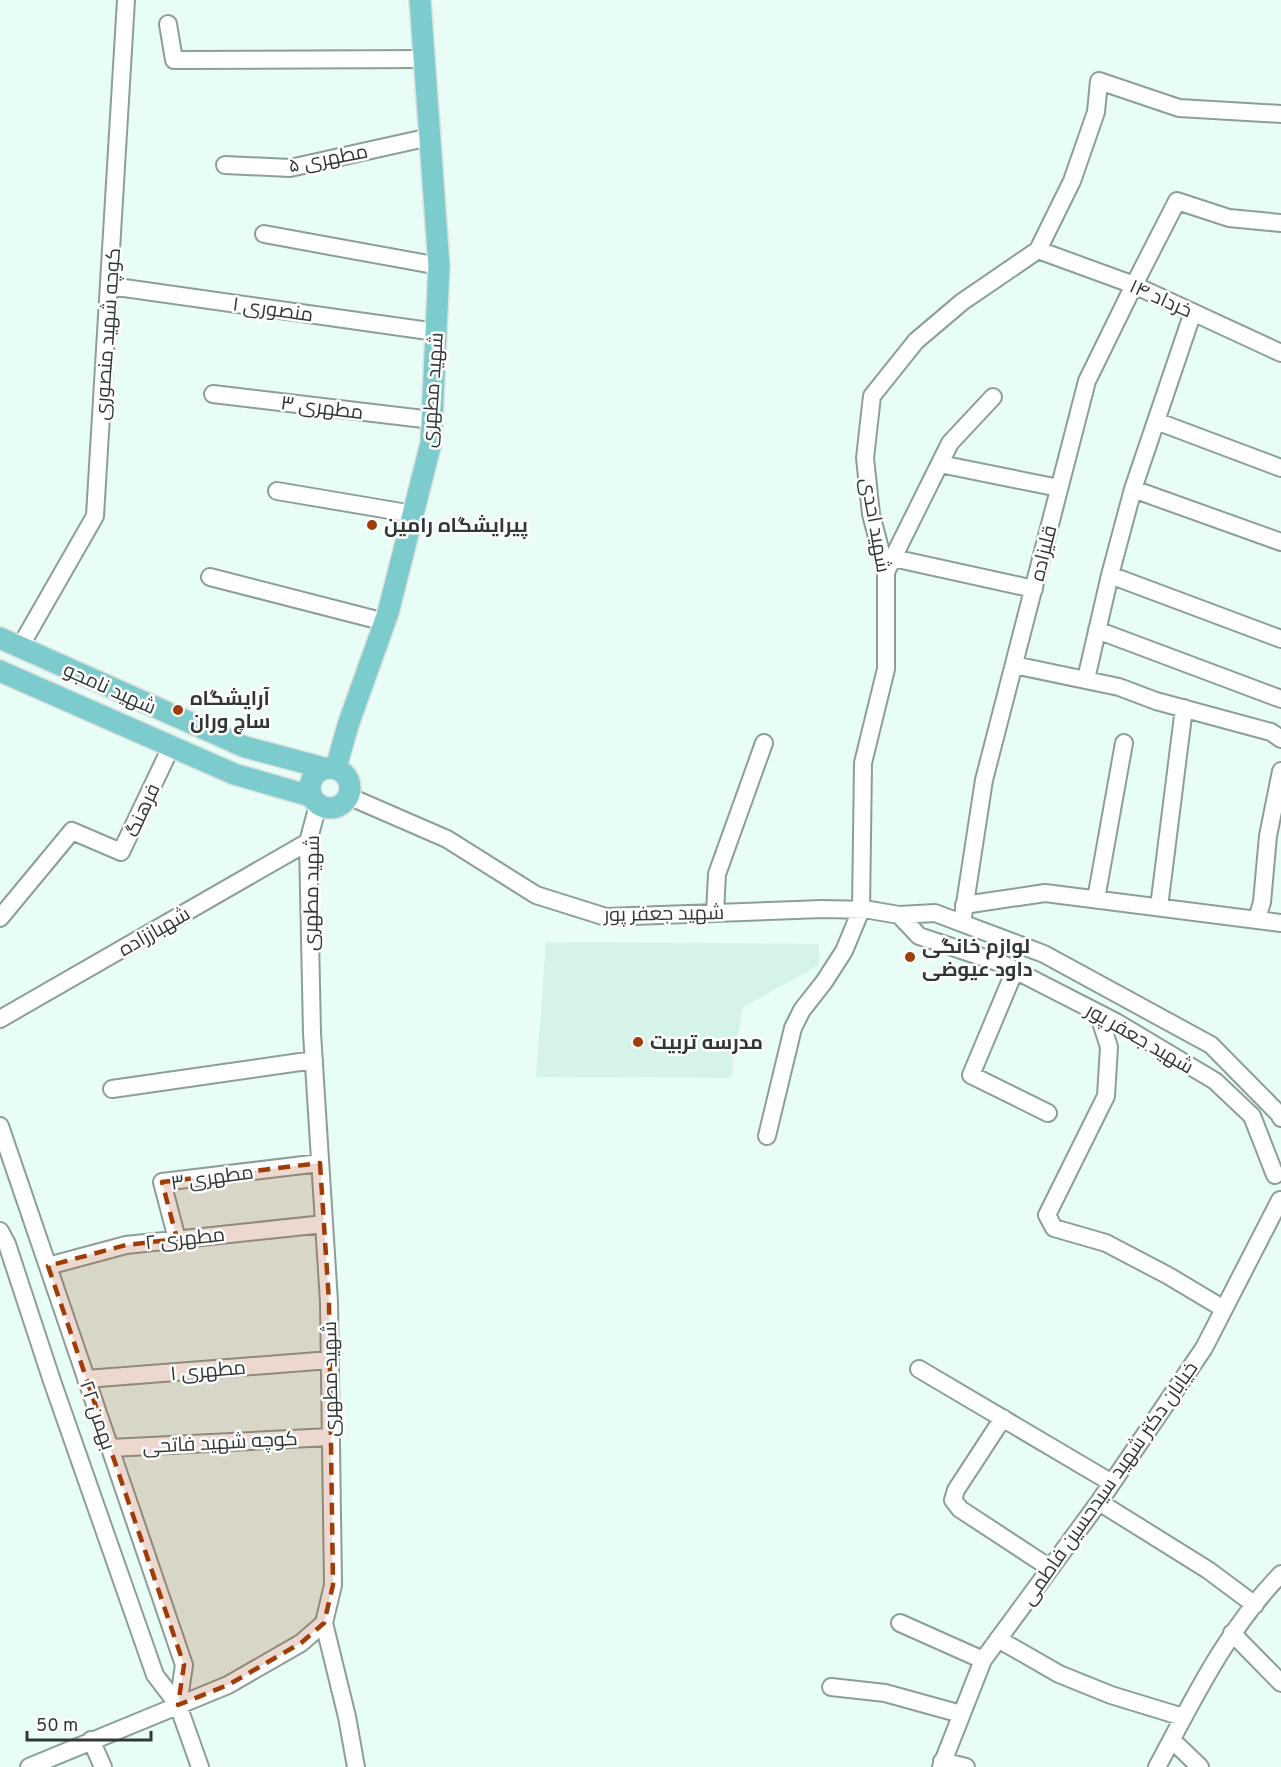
<svg xmlns="http://www.w3.org/2000/svg" width="1281" height="1767" font-family="Overpass,Cairo,sans-serif">
<style>
.built{fill:#d5f3e8}
.lines{fill:none;stroke-linecap:round;stroke-linejoin:round}
.minor-casing{stroke:#8b9f98;stroke-width:20}
.major-casing{stroke:#dedfdf;stroke-width:24}
.minor{stroke:#fff;stroke-width:16}
.major{stroke:#7cccce;stroke-width:21}
.marked{fill:#a03c08;fill-opacity:0.2;stroke:#a03c08;stroke-width:4.5;stroke-dasharray:12 8;stroke-linejoin:round}
.poi-dot{fill:#a03c08;stroke:#fff;stroke-width:2}
.labels{text-anchor:middle;stroke-width:5;stroke-linejoin:round;paint-order:stroke}
.street-label{font-size:20px;fill:#303835;stroke:#fff}
.poi-label{font-size:20px;font-weight:bold;fill:#303835;stroke:#fff;text-anchor:start}
</style>
<rect width="100%" height="100%" fill="#e7fdf5"/>
<path class="built" d="M546 942 819 944V965L743 1007 731 1078 536 1077Z"/>
<g class="lines">
<defs>
<path id="minor" d="M168 24 174 60 424 59
M225 165 290 168 430 137
M264 234 439 266
M1038 250 1134 285 1281 353
M110 286 436 332
M1193 312 1133 489 1281 542
M213 394 432 420
M1156 421 1281 468
M940 464 1059 488
M277 491 413 514
M893 558 1034 589
M886 572 950 443 993 397
M1110 575 1281 639
M210 577 385 622
M1097 630 1281 699
M20 647 95 516 126 0
M1014 665 1119 687 1156 701 1271 732 1281 739
M1086 679 1110 575 1133 489
M348 796 447 839 536 895 606 917 822 909 870 910 899 915 935 913 1044 954 1211 1045 1279 1114 1281 1118
M1096 899 1124 743
M964 905 1045 893 1281 923
M1159 907 1184 708
M715 913 717 874 764 743
M899 915 919 936 1003 964 1116 1022 1215 1081 1252 1116 1275 1175
M0 918 72 831 121 852 171 747
M1257 919 1262 902 1268 836 1281 771
M962 923 984 780 1087 381 1134 285 1177 201 1229 218 1281 223
M1015 970 971 1075 1048 1113
M1098 1013 1109 1047 1106 1096 1047 1215 1054 1228 1106 1243 1167 1275 1224 1309
M0 1019 308 842
M112 1089 314 1060
M0 1126 184 1665 178 1705
M767 1136 793 1028 802 1010 824 982 844 951 861 910 863 763 886 669V572L871 514 865 458 872 396 916 341 962 302 1038 250 1072 181 1096 112 1099 81 1179 108 1281 114
M0 1231 7 1244 52 1381 155 1675 178 1705 200 1767
M177 1239 162 1182 320 1163
M48 1266 126 1245 324 1224
M919 1369 1112 1483
M86 1379 330 1360
M1003 1418 956 1490 953 1500 960 1509 1050 1568
M110 1448 331 1437
M1099 1502 1208 1570 1255 1605
M324 1623 347 1717 356 1767
M900 1623 983 1660
M1232 1633 1281 1683
M998 1639 1059 1674 1111 1695 1183 1717
M831 1687 885 1693 961 1714
M91 1740 103 1767
M1172 1740 1200 1767
M942 1761 966 1767
M29 1767 228 1685 301 1643 324 1623 333 1585 329 1302 312 1033 308 842 318 805
M941 1767 983 1660 1099 1502 1204 1348 1280 1200
M1157 1767C1193 1700 1227 1629 1281 1574"/>
<path id="major" d="M0 638 245 747 324 768
M0 671 234 774 310 796
M310 788a20 20 0 1 1 40 0a20 20 0 1 1-40 0Z
M336 768 348 725 388 613 431 443 439 266 420 0"/>
</defs>
<use href="#minor" class="minor-casing"/>
<use href="#major" class="major-casing"/>
<use href="#minor" class="minor"/>
<use href="#major" class="major"/>
</g>
<path class="marked" d="M320 1163 329 1302 333 1585 324 1623 301 1643 228 1685 178 1705 184 1665 48 1266 126 1245 177 1239 162 1182Z"/>
<g class="poi-dot">
<circle cx="372" cy="525" r="6"/>
<circle cx="178" cy="710" r="6"/>
<circle cx="910" cy="957" r="6"/>
<circle cx="638" cy="1042" r="6"/>
</g>
<g class="labels">
<g class="street-label">
<text transform="translate(328 158) rotate(-11)" y="7">مطهری ۵</text>
<text transform="translate(1161 298) rotate(24)" y="7">۱۴ خرداد</text>
<text transform="translate(273 309) rotate(8)" y="7">منصوری ۱</text>
<text transform="translate(107 334) rotate(-86)" y="7">کوچه شهید منصوری</text>
<text transform="translate(432 390) rotate(-86)" y="7">شهید مطهری</text>
<text transform="translate(322 407) rotate(7)" y="7">مطهری ۳</text>
<text transform="translate(876 525) rotate(80)" y="7">شهید احدی</text>
<text transform="translate(1043 553) rotate(-76)" y="7">قلیزاده</text>
<text transform="translate(110 688) rotate(24)" y="7">شهید نامجو</text>
<text transform="translate(142 810) rotate(-65)" y="7">فرهنگ</text>
<text transform="translate(311 893) rotate(-89)" y="7">شهید مطهری</text>
<text transform="translate(664 913) rotate(-1)" y="7">شهید جعفر پور</text>
<text transform="translate(154 931) rotate(-30)" y="7">شهباززاده</text>
<text transform="translate(1140 1038) rotate(30)" y="7">شهید جعفر پور</text>
<text transform="translate(212 1177) rotate(-8)" y="7">مطهری ۳</text>
<text transform="translate(185 1238) rotate(-6)" y="7">مطهری ۲</text>
<text transform="translate(208 1370) rotate(-5)" y="7">مطهری ۱</text>
<text transform="translate(330 1379) rotate(-91)" y="7">شهید مطهری</text>
<text transform="translate(98 1415) rotate(71)" y="7">۲۲ بهمن</text>
<text transform="translate(220 1442) rotate(-3)" y="7">کوچه شهید فاتحی</text>
<text transform="translate(1109 1483) rotate(-55)" y="7">خیابان دکتر شهید سیدحسین فاطمی</text>
</g>
<g class="poi-label">
<text x="384" y="532">پیرایشگاه ‌رامین</text>
<text x="190" y="705">آرایشگاه<tspan x="190" dy="23">ساچ وران</tspan></text>
<text x="922" y="953">لوازم خانگی<tspan x="922" dy="23">داود عیوضی</tspan></text>
<text x="650" y="1049">مدرسه تربیت</text>
</g>
</g>
<path d="M27 1731v9h124v-9" fill="none" stroke="#303835" stroke-width="3"/>
<text x="36" y="1731" font-size="18" fill="#303835" stroke="#ffffff" stroke-width="4.5" paint-order="stroke">50 m</text>
</svg>
